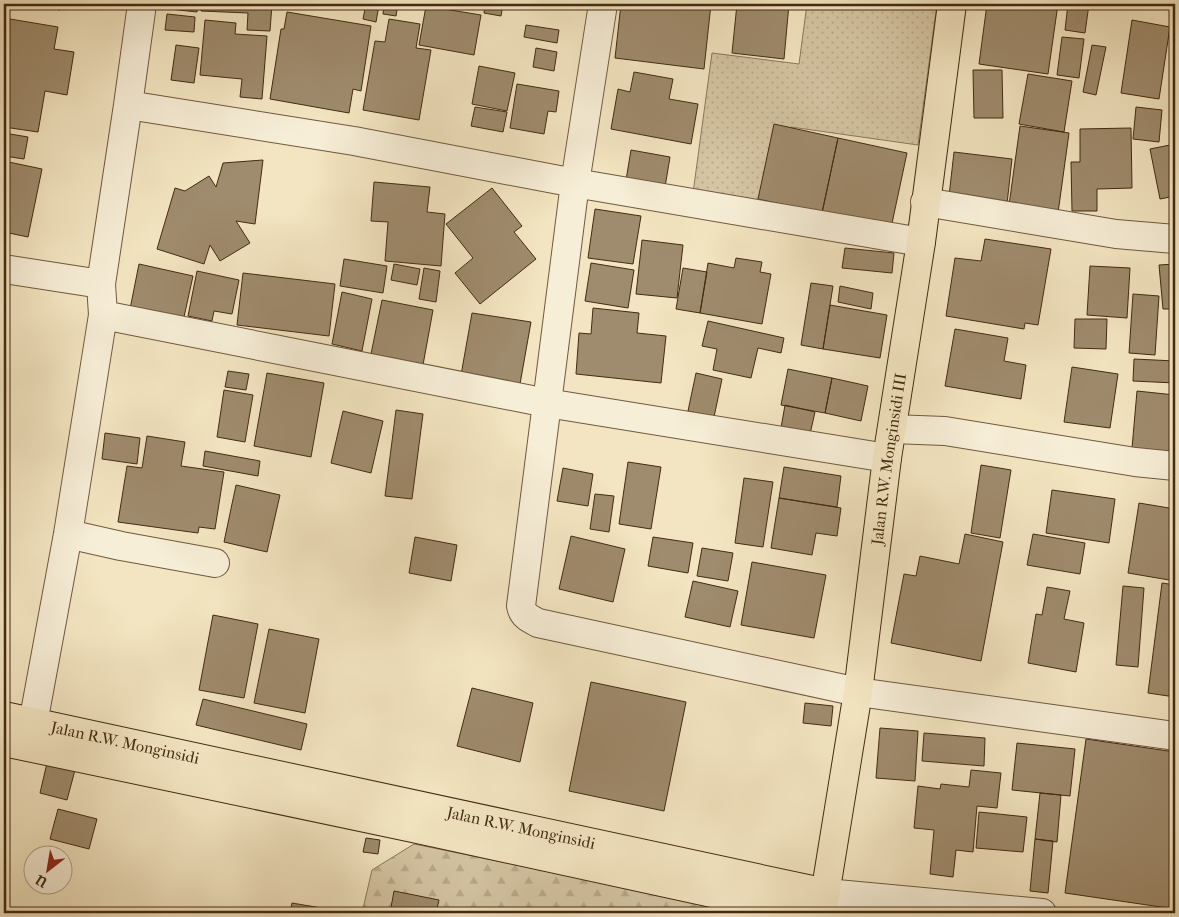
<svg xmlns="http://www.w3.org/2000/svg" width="1179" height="917" font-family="'IM FELL French Canon',serif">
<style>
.grass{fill:url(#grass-dots);stroke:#8c785a}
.forest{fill:url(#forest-firs);stroke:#8c785a}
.building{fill:#9f8b6d;stroke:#442a12}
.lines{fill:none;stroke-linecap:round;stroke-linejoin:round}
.minor-casing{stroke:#70593e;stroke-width:30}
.major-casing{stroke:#442a12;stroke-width:30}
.minor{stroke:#f7eed7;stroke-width:28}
.major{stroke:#f3e5c1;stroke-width:28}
.labels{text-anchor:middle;stroke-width:4.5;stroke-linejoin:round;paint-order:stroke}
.street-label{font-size:16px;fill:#442a12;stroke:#f7eed7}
</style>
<defs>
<pattern id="grass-dots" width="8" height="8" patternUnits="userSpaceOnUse" patternTransform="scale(1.25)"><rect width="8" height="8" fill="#d5c5a3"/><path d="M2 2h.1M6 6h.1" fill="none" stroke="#b8a98b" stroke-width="1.8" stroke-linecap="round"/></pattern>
<pattern id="forest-firs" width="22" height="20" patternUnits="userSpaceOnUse" patternTransform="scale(1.25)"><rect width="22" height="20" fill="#d5c5a3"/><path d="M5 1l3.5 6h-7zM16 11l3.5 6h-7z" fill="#b8a98b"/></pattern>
</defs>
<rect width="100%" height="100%" fill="#f3e5c1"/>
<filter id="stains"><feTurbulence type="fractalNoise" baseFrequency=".004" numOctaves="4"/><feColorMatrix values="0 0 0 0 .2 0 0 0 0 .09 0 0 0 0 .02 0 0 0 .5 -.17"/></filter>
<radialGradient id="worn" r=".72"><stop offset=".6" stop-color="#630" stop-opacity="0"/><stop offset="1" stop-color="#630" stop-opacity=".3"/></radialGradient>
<path class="grass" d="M807 4H937L918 145 791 127 780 205 693 193 712 53 799 64Z"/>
<path class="forest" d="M414 844 753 913H362L372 870Z"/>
<path class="building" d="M23 4H61L60 10Z
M171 4H198L197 12 170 9Z
M202 4H272L270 31 247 30 248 13 201 11Z
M366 4 379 5 376 22 363 19Z
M384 4H398L396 16 383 14Z
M485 4H503L501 16 484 13Z
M621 4H711L704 69 615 58Z
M737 4H789L784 59 732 53Z
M987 4H1058L1048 74 979 64Z
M1068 4H1089L1085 33 1065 30Z
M426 6 481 15 474 55 419 45Z
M287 12 371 26 361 91 353 89 349 113 270 99 281 29H284Z
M167 14 195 17 194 32 165 30Z
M4 18 58 27 54 49 74 52 67 95 45 91 38 132 4 127Z
M389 19 420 24 416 48 431 50 419 120 363 110 375 41 385 42Z
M205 20 236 23 235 34 267 36 262 99 240 97 242 79 200 75Z
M1132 20 1170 27 1159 99 1121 93Z
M526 25 559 30 557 43 524 37Z
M1062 37 1084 39 1079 78 1057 75Z
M176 45 199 48 194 83 171 80Z
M1092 45 1106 47 1096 95 1083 92Z
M536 48 557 52 554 71 533 67Z
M479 66 515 73 507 111 472 104Z
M1175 68V88L1171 87Z
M973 70H1002L1003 118H974Z
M634 72 673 79 669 99 698 104 691 144 611 129 618 89 630 92Z
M1028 74 1072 81 1064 132 1019 124Z
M517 84 559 91 556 112 548 111 544 134 510 128Z
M475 107 507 112 503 132 471 126Z
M1136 107 1162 110 1159 142 1133 139Z
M774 124 838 138 822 213 758 199Z
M1020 126 1069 133 1058 213 1009 205Z
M1131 128 1132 188 1097 189V211H1072L1071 162H1080V129Z
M4 133 28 137 24 159 4 156Z
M838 138 907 153 891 228 822 213Z
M1175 144V196L1160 199 1150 149Z
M631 150 670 157 665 187 626 180Z
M954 152 1012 159 1007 204 949 196Z
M263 160 255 224 236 221 250 243 220 261 210 245 204 264 157 249 175 188 185 191 209 176 216 187 223 163Z
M4 161 42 169 28 237 4 232Z
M374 182 430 187 427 212 445 214 441 266 385 261 388 222 371 221Z
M492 188 522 226 514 232 536 259 480 304 455 273 473 258 446 224Z
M595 209 641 216 633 264 588 258Z
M985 239 1051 249 1038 325 1025 323 1024 329 946 316 955 258 981 261Z
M642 240 683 245 677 298 636 294Z
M845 248 894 253 892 273 842 268Z
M736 258 762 262 760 272 771 274 762 324 700 313 708 263 734 268Z
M344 259 387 266 383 293 340 286Z
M591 263 634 270 628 308 585 301Z
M139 264 193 276 182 326 129 314Z
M394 264 420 269 417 285 391 280Z
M1175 264V309H1163L1159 265Z
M1090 266 1130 268 1127 318 1087 315Z
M424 268 440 271 436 302 419 299Z
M683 268 707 272 700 313 676 309Z
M197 271 239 280 232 314 214 311 212 321 188 316Z
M243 273 335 284 329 336 237 325Z
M811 283 833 286 823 349 801 345Z
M840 286 873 293 871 309 838 302Z
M342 292 372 299 362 351 332 344Z
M1133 294 1159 296 1155 355 1129 353Z
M382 300 433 310 423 365 371 354Z
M830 305 887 315 880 358 823 349Z
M593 308 639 313 637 333 666 336 661 383 576 374 579 333 591 334Z
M472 313 531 322 520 384 461 375Z
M1075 319H1107L1106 349 1074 348Z
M708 321 784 338 781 353 758 348 751 378 713 370 717 349 702 346Z
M955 329 1008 338 1004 361 1026 365 1021 399 945 386Z
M1134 359 1175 361V383L1133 381Z
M1072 367 1118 374 1110 428 1064 422Z
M788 369 832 378 825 413 781 405Z
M228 371 249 374 246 390 225 387Z
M267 373 324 383 311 457 254 446Z
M696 373 722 379 714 417 688 411Z
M832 378 868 386 861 421 825 413Z
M224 390 253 395 245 442 217 437Z
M1137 391 1175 395V452L1132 448Z
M785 405 815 412 810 434 781 428Z
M396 410 423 414 412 499 385 496Z
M343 411 383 421 371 473 331 463Z
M105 433 140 438 137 464 102 459Z
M147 436 185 442 181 466 224 472 215 529 199 527 198 533 118 522 127 466 142 468Z
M205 451 260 461 258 476 203 466Z
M628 462 661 467 651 529 619 524Z
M981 465 1011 470 1000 538 971 533Z
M784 467 841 476 837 507 779 498Z
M563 468 593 474 588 506 557 501Z
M744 478 773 482 763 547 735 543Z
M236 485 280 495 267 552 224 542Z
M1052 490 1115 499 1109 543 1046 533Z
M595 494 614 496 609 532 590 529Z
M779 498 841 508 837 536 816 533 812 555 771 548Z
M1139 503 1175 509V581L1128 573Z
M965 534 1003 542 981 661 891 643 904 574 916 576 920 556 959 564Z
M1033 534 1085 543 1080 574 1027 565Z
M571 536 625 549 613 602 559 589Z
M415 537 457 545 451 581 409 573Z
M653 537 693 543 688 573 648 566Z
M702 548 733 553 728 581 697 576Z
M752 562 826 575 814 638 741 625Z
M693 581 738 591 730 627 685 617Z
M1162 583 1175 585V697L1148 693Z
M1123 586 1144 588 1138 667 1116 665Z
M1047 587 1070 591 1064 619 1084 623 1076 672 1028 663 1036 614 1042 615Z
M213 615 258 624 244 698 199 690Z
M269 629 319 639 305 713 254 703Z
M591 682 686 702 664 811 569 791Z
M472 688 533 703 520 762 457 746Z
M203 699 307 724 301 750 196 725Z
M805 703 833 706 831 726 803 723Z
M880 728 918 731 915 781 876 778Z
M924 733 985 738 984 766 922 761Z
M1086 739 1175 752V909L1065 893Z
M1017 743 1075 749 1070 796 1012 790Z
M47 763 75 770 67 800 40 793Z
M971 770 1001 773 997 808 977 806 973 852 956 850 953 877 930 874 934 830 914 828 918 786 940 789 941 784 969 787Z
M1040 793 1061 795 1057 842 1035 839Z
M58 809 97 819 89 849 50 839Z
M979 812 1027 817 1023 852 976 848Z
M366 838 380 840 378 854 363 852Z
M1035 839 1053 841 1048 893 1030 891Z
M394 891 439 900 436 913H390Z
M292 903 339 911 338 913H290Z"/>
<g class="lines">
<defs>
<path id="minor" d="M128 105 354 141 575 183 921 242
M925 202 1116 234 1175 239
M4 269 101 284
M103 315 547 403 575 183 603 4
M892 429 945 431 1135 462 1175 466
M887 458 547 403 521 606C523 616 530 619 538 623L858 692 1175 736
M68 534 121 546 215 563
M29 745 68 534 103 315 101 284 128 105 142 4
M826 893 1042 913"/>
<g id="major">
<path id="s1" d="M4 716 826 893"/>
<path d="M4 742 413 828 804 913"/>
<path id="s2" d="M822 913 858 692 887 458 921 242 952 4"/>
</g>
</defs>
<use href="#minor" class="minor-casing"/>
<use href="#major" class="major-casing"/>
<use href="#minor" class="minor"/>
<use href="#major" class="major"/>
</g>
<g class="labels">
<g class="street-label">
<text dy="6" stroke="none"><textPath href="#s2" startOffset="459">Jalan R.W. Monginsidi III</textPath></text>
<text dy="6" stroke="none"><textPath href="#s1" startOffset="124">Jalan R.W. Monginsidi</textPath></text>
<text dy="6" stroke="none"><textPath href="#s1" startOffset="529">Jalan R.W. Monginsidi</textPath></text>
</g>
</g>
<rect width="1179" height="917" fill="none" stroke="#f3e5c1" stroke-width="20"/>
<rect x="5" y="5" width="1169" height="907" fill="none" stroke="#442a12" stroke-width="2.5"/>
<rect x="10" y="10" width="1159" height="897" fill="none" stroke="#442a12"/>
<g transform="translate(48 870) rotate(211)"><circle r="24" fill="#f7eed7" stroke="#afa088"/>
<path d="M0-4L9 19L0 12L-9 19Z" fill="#8f2418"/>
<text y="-8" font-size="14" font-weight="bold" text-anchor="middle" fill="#442a12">U</text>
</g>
<rect width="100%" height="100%" filter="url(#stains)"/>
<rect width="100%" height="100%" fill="url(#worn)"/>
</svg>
